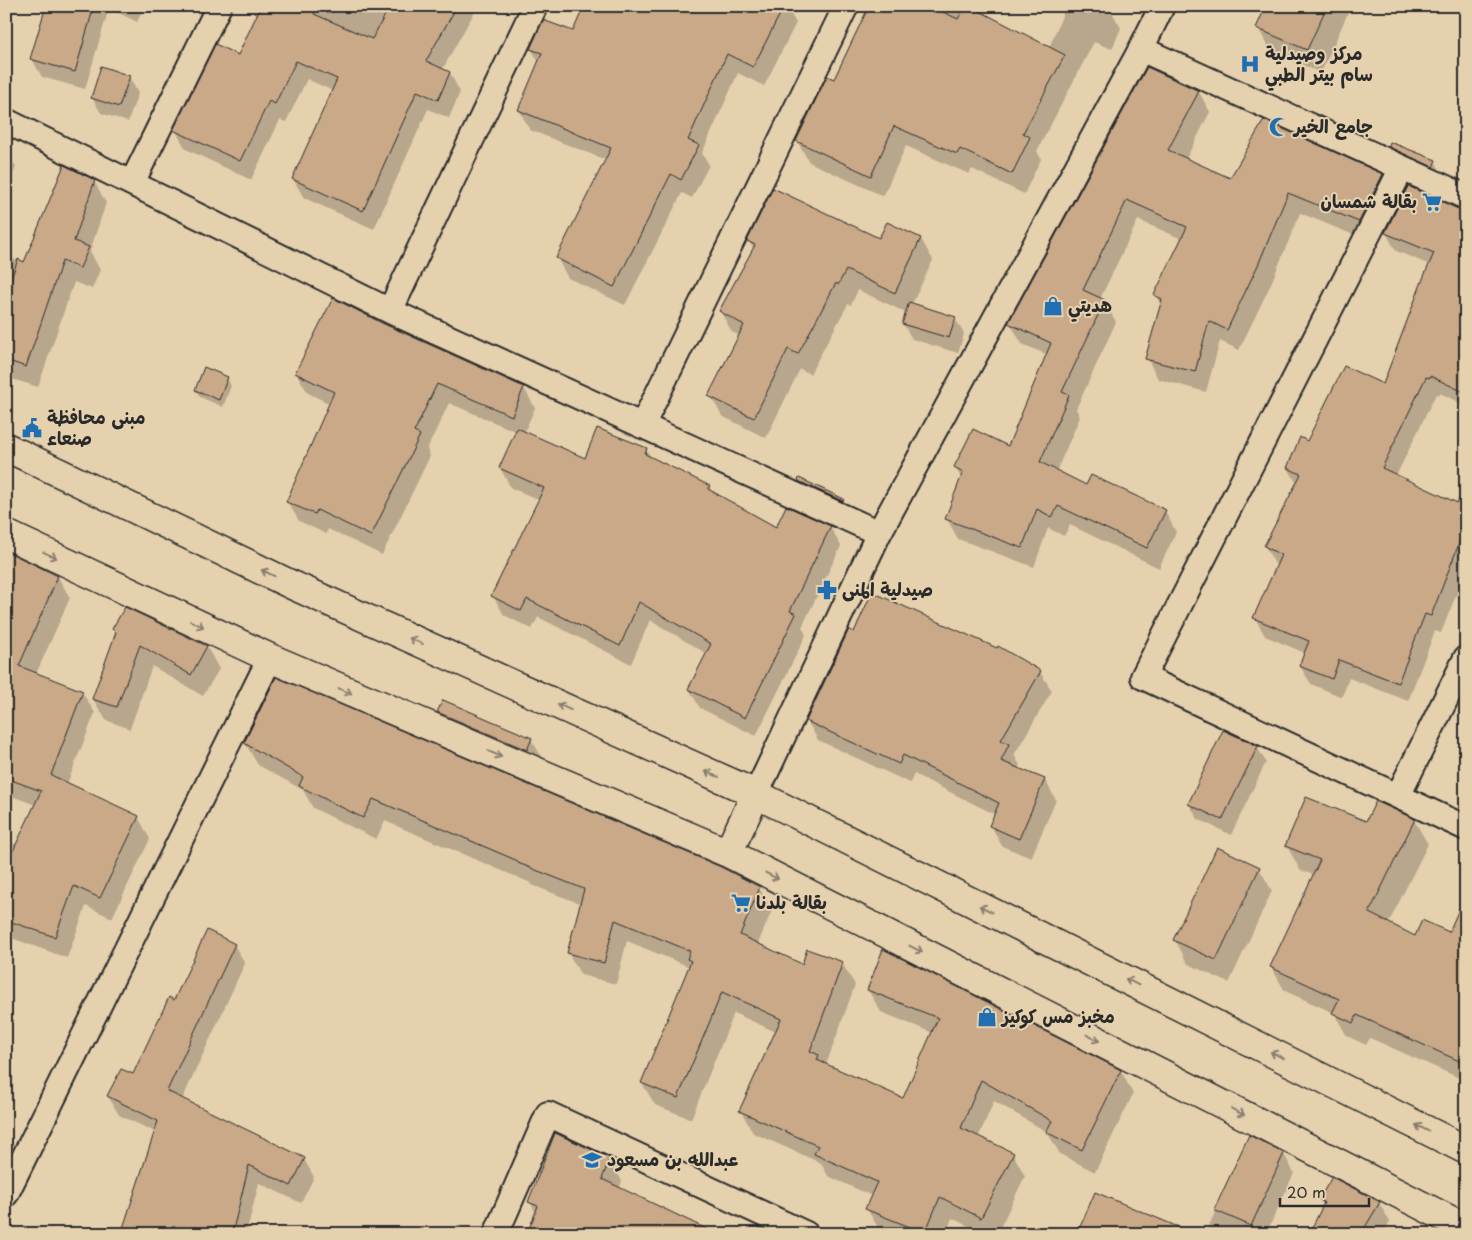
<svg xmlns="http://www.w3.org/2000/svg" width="1472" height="1240" font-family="'Playpen Sans','Playpen Sans Arabic',sans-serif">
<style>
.shadow{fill:#0003}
.building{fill:#c9a988;stroke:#2b2b2b}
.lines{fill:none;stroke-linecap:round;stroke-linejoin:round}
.street-casing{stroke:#2b2b2b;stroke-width:28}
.secondary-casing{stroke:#2b2b2b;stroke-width:31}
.street{stroke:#e6d1af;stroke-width:24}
.secondary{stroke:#e6d1af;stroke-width:28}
.oneway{stroke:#887e6d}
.labels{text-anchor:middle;stroke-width:4;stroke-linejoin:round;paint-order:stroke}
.poi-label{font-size:18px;font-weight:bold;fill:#2b2b2b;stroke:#e6d1af;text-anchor:start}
</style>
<rect width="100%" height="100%" fill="#e6d1af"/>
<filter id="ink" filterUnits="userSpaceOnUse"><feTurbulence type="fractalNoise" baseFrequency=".02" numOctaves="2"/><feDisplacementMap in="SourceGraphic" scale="10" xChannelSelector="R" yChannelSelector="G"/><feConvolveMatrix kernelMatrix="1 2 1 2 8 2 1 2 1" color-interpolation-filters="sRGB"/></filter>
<g filter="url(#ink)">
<path class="shadow" d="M47 6H144L137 22 109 8 85 89 42 77 32 59Z
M262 6H473L475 11 442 70 450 73 460 92 449 118 428 109 374 229 304 198 293 179 333 91 307 79 286 122 280 120 251 180 186 149 175 130 239 57Z
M585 6H786L796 23 764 86 738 73 702 153 709 165 692 198 682 193 625 305 568 278 557 258 606 160 530 130 519 110 539 62 531 49 574 33Z
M870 6H976L974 10 1049 48 1066 6H1106L1109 7 1121 28 1112 49 1094 42 1037 151 1041 159 1024 194 972 169 969 174 906 146 883 196 809 162 797 141 835 81Z
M1268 6H1351L1321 73 1271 51 1258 28Z
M129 77 138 93 128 122 101 113 92 98Z
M1199 92 1210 112 1186 159 1230 179 1264 122 1382 175 1394 196 1371 242 1300 213 1270 286 1239 350 1220 341 1206 392 1158 379 1147 358 1161 305 1156 295 1182 239 1138 220 1100 299 1104 301 1116 322 1076 409 1080 417 1056 472 1087 487 1165 511 1176 532 1159 568 1070 525 1064 536 1048 528 1034 567 958 539 947 519 962 479 955 467 1009 448 1048 355 1022 344 1010 323Z
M1390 147 1435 161 1448 185 1403 170Z
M6 150 16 167 6 190Z
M94 181 106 203 90 251 100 270 92 289 74 282 38 387 6 377V256L25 264Z
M1460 211 1466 212V406L1440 393 1439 395 1436 394 1396 476 1456 503 1466 479V570L1441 633 1435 631 1408 701 1349 678 1342 697 1311 684 1300 666 1305 653 1265 636 1255 618 1278 565 1275 564 1265 546 1297 484 1288 468 1308 442 1383 386 1430 265 1396 251 1386 233Z
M888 223 921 239 933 260 912 304 955 318 964 334 958 353 912 339 903 324 907 313 858 290 851 305 848 304 810 374 800 369 766 438 722 416 710 395 740 336 732 332 720 311 754 250 749 241 880 240Z
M384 325 524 388 535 408 524 433 586 460 646 449 652 459 709 487 713 493 776 529 830 527 841 546 802 627 806 635 756 736 700 708 689 689 707 654 650 620 631 664 538 617 532 629 504 615 493 596 540 500 511 488 500 468 517 432 449 403 427 449 430 456 382 555 328 529 326 534 299 521 287 501 330 404 308 393 296 373Z
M227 378 231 386 223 407 200 397 196 390Z
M799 481 843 500 857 523 813 504Z
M6 553 58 577 70 598 36 674 82 692 95 713 67 784 138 817 150 839 112 918 86 906 67 958 6 936V840L18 845 36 805 6 794Z
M125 609 207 647 219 669 203 696 152 666 130 729 106 720 93 699 116 635 113 629Z
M1040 672 1052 691 1014 755 1020 765 1018 769 1045 780 1056 800 1031 858 1002 846 991 826 996 815 914 774 910 783 818 740 807 721Z
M439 712 531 739 545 762 452 736Z
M245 743 759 888 772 910 758 944 803 966 842 963 855 985 826 1065 904 1099 933 1033 881 1012 868 990 883 951 1121 1071 1133 1094 1095 1172 1060 1154 1047 1132 994 1101 978 1138 1013 1154 1025 1176 997 1234H984L952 1218 946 1234H886L880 1231 867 1209 872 1196 828 1176 821 1163 753 1133 741 1111 776 1032 734 1013 691 1119 655 1105 642 1083 690 967 627 941 616 984 581 975 568 953 581 904 532 885 531 883 385 821 376 839 313 808 303 790 258 765Z
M1257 747 1266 762 1231 835 1198 819 1189 804Z
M1414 820 1428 844 1388 924 1416 937 1449 934 1466 896V1081L1370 1038 1366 1045 1347 1036 1334 1013 1285 991 1271 967 1314 875 1300 870 1287 846 1367 823Z
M1259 868 1272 891 1229 983 1188 964 1175 940Z
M234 945 245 963 182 1100 304 1159 314 1177 301 1203 259 1183 246 1234H122L155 1132 119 1115 108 1096 133 1076 175 1001Z
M1250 1137 1284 1154 1294 1173 1266 1234H1205Z
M609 1159 622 1181 619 1189 536 1213 530 1202Z
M1320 1200 1379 1203 1390 1222 1383 1234H1310L1324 1206Z
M6 1225 30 1234H6Z"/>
<path class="building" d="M46 6H94L75 72 30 59Z
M261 6H317L314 14 372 39 390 6H457L426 61 450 72 438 100 417 91 363 211 292 179 337 79 296 61 275 104 269 101 240 161 173 130 215 44 238 55Z
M584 6H784L753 67 727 54 688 140 699 145 681 180 671 174 614 287 556 258 611 148 518 110 542 53 530 49 543 20 573 31Z
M869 6H930L958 19 965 6H970L1065 55 1023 133 1030 137 1012 174 960 149 957 154 894 126 871 176 796 141 827 76 834 79Z
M1266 6H1327L1307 50 1256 28Z
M101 66 130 76 119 107 91 98Z
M1147 67 1199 91 1168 150 1230 178 1264 120 1383 174 1359 222 1288 193 1258 265 1227 330 1209 321 1195 372 1145 359 1162 299 1154 295 1187 227 1127 200 1083 290 1105 300 1062 392 1069 395 1040 462 1086 485 1091 475 1166 510 1147 548 1058 506 1052 517 1037 509 1022 548 945 519 963 472 954 467 973 429 1008 446 1051 343 1008 323Z
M1390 142 1436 160 1433 167 1389 147Z
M64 165 95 180 74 241 89 247 80 268 62 261 26 367 6 360V294L18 259 24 262Z
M1408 186 1460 210H1466V393L1430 376 1429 378 1426 377 1382 468 1466 507V544L1460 541 1431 616 1425 614 1398 683 1339 660 1332 679 1299 666 1309 641 1253 618 1281 555 1264 546 1301 474 1287 468 1300 437 1307 441 1344 366 1383 384 1424 276 1434 253 1385 233Z
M773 188 879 238 887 222 921 238 895 293 846 270 838 285 836 283 798 354 788 349 754 418 708 396 744 325 719 311 755 245 747 241Z
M333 298 384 324 524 387 512 416 437 384 414 432 420 435 371 536 317 510 315 514 286 502 334 392 295 373Z
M909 302 956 317 949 338 902 324Z
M204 367 228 377 219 400 195 390Z
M517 428 585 458 597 428 647 448 645 454 710 486 708 489 776 527 786 506 831 526 790 611 796 614 745 718 688 689 711 644 639 602 620 646 527 599 521 611 491 596 544 488 499 468Z
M799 478 844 499 843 501 798 481Z
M6 551 58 576 19 666 83 691 51 775 139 816 100 898 74 886 55 937 6 920V866L41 791 6 778Z
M872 592 997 648 998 646 1041 671 1001 740 1009 744 1001 761 1045 779 1019 839 989 826 999 803 903 755 899 764 806 721 849 629 854 632Z
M125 607 207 646 191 675 140 645 117 707 92 699 116 632 112 629Z
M276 677 721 867 760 887 740 935 802 964 807 949 843 962 810 1051 819 1055 817 1060 903 1098 938 1018 867 990 883 949 1121 1070 1082 1150 1046 1132 1052 1121 981 1080 961 1128 1014 1153 981 1218 940 1197 925 1233 865 1209 877 1182 814 1154 818 1146 739 1111 781 1019 722 992 678 1098 641 1083 691 961 687 959 690 951 615 920 604 963 567 953 584 889 518 863V861L373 799 363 818 299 786 303 777 244 743Z
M443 700 532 738 527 750 437 712Z
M1223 730 1258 746 1222 820 1188 804Z
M1306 797 1366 821 1376 801 1415 819 1369 913 1415 936 1422 920 1449 932 1466 893V1064L1357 1015 1353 1023 1332 1013 1339 999 1270 967 1320 860 1285 846Z
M1217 847 1260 867 1216 960 1173 940Z
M207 930 235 944 167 1091 305 1158 291 1186 249 1165 232 1234H121L158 1121 107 1096 121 1069 133 1074 169 997 174 1000Z
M555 1133 610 1158 602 1179 717 1234H527L538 1206 528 1202Z
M1249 1135 1284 1153 1251 1226 1214 1210Z
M1332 1177 1380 1202 1361 1234H1309L1324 1203 1319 1199Z
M1095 1192 1195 1234H1077Z"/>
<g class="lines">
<defs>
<path id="street" d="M1141 49 1466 197
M6 121 390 311 879 533
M1402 168 1143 677 1466 828
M132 183 219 6
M390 311 535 6
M642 426 846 6
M756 794 879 533 1141 49 1162 6
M1398 796 1466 658
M6 1194 270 658
M496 1234 548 1114 806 1234"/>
<path id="secondary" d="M6 447 290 584 756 794 1466 1150
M6 534 270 658 728 853 1466 1228
M728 853 756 794"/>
</defs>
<use href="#street" class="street-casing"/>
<use href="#secondary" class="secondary-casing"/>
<use href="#street" class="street"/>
<use href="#secondary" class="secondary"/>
</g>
<defs><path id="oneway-shaft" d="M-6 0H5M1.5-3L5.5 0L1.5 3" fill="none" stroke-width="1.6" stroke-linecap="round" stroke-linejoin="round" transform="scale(1.25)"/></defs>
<g class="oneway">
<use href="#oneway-shaft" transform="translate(50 555) rotate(25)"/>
<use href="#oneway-shaft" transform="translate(268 573) rotate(-154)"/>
<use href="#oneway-shaft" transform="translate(197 624) rotate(25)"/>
<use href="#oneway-shaft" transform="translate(416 641) rotate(-156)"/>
<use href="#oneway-shaft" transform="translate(345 691) rotate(23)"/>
<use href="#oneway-shaft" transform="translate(564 707) rotate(-156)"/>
<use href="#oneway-shaft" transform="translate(495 754) rotate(23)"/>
<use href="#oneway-shaft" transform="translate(712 774) rotate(-156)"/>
<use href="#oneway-shaft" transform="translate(772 876) rotate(27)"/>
<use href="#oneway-shaft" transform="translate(986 909) rotate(-153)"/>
<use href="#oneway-shaft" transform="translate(916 949) rotate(27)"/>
<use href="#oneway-shaft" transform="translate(1132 982) rotate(-153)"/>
<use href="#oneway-shaft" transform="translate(1093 1038) rotate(27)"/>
<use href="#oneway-shaft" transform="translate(1277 1055) rotate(-153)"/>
<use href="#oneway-shaft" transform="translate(1238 1112) rotate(27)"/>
<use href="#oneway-shaft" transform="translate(1422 1128) rotate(-153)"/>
</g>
</g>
<defs>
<symbol id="hospital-bare" viewBox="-9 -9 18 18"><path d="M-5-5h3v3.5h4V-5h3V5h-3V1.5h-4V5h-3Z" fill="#1f6fb2" stroke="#e6d1af" stroke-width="2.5" paint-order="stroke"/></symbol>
<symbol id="mosque-bare" viewBox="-9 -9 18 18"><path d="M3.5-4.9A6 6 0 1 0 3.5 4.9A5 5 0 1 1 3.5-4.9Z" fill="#1f6fb2" stroke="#e6d1af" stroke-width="2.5" paint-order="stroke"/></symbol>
<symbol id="supermarket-bare" viewBox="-9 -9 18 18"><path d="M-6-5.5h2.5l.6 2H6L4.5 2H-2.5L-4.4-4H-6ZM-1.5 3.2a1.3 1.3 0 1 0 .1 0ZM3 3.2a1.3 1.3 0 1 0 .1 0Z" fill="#1f6fb2" stroke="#e6d1af" stroke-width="2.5" paint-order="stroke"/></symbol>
<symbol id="shop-bare" viewBox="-9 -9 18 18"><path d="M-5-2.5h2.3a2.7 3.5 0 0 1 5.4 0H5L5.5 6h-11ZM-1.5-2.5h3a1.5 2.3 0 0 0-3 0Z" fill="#1f6fb2" stroke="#e6d1af" stroke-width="2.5" paint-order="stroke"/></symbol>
<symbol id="civic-bare" viewBox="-9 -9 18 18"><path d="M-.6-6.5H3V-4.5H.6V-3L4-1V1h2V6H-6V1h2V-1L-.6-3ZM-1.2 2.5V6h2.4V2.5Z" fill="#1f6fb2" stroke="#e6d1af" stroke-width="2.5" paint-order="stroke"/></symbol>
<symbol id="pharmacy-bare" viewBox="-9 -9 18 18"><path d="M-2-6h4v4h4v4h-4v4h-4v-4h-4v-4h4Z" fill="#1f6fb2" stroke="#e6d1af" stroke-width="2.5" paint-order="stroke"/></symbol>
<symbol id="school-bare" viewBox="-9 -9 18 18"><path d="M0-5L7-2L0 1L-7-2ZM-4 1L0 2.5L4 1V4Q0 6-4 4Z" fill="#1f6fb2" stroke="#e6d1af" stroke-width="2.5" paint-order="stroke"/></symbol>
</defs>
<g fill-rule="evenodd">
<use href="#hospital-bare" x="1236" y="50" width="28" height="28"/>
<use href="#mosque-bare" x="1265" y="113" width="28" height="28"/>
<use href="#supermarket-bare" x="1418" y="188" width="28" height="28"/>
<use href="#shop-bare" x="1039" y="292" width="28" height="28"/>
<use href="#civic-bare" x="18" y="414" width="28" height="28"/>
<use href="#pharmacy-bare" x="813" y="576" width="28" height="28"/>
<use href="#supermarket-bare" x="727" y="889" width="28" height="28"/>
<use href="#shop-bare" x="973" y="1003" width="28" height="28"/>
<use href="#school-bare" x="578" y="1146" width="28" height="28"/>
</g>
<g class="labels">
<g class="poi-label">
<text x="1265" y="60">مركز وصيدلية<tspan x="1265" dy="21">سام بيتر الطبي</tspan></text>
<text x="1294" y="133">جامع الخير</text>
<text x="1417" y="208" text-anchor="end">بقالة شمسان</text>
<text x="1068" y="312">هديتي</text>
<text x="47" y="424">مبنى محافظة<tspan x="47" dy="21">صنعاء</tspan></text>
<text x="842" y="596">صيدلية المنى</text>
<text x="756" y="909">بقالة بلدنا</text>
<text x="1002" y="1023">مخبز مس كوكيز</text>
<text x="607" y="1166">عبدالله بن مسعود</text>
</g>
</g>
<rect width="1472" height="1240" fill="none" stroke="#e6d1af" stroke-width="25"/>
<rect x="12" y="12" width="1447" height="1215" fill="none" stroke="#2b2b2b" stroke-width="2" filter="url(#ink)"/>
<path d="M1280 1198v8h89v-8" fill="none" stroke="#2b2b2b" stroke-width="2.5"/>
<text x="1287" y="1198" font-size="15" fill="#2b2b2b" stroke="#e6d1af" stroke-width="4" paint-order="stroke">20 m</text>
</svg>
